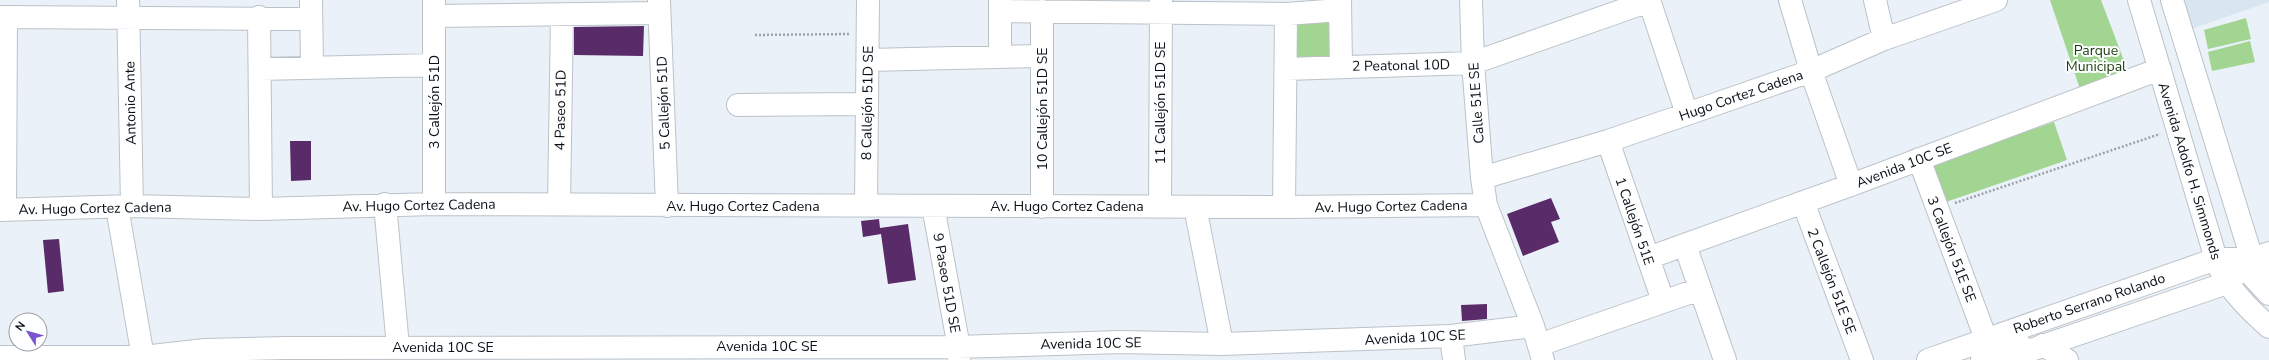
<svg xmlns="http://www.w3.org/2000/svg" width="2269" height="360" font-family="'Nunito Sans',sans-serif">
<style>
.built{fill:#d8e6f1}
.green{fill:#a2d592}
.building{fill:#5a2b69}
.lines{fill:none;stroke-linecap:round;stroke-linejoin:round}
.minor-casing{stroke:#bbc2c8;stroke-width:24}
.major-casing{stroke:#bbc2c8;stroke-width:24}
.path{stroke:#9da3a8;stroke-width:2.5;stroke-dasharray:2 2;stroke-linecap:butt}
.minor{stroke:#fff;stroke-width:22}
.major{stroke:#fff;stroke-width:22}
.labels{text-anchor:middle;stroke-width:4;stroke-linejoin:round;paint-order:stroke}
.park-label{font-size:14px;fill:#1a3d0c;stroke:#fcfeff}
.street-label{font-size:14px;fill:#0c0f11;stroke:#fcfeff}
</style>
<rect width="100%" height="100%" fill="#eaf1f8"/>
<path class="built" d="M2182 0H2269V2L2191 29Z"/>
<path class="green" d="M2050 0H2101L2129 74 2081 92Z
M1340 10 1341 67 1286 69V14Z
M2246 18 2251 39 2208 49 2204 30Z
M2250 41 2255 62 2212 71 2208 52Z
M2054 122 2067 160 1943 203 1931 164Z"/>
<path class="building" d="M644 26 643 56 574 55V27Z
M290 141H311V180L291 181Z
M1551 198 1560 219 1551 222 1559 242 1523 256 1507 214Z
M879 219 880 228 908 224 916 280 888 284 881 234 863 237 861 221Z
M59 239 64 291 48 293 43 240Z
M1487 304V319L1462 321 1461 305Z"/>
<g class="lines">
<defs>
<path id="minor" d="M128 0 132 206
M311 0 312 66
M659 0 667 206
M1000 0V57
M1340 0 1341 67
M1471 0 1473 63 1482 178 1486 205 1533 326 1543 360
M1649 0 1687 114
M1790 0 1811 71 1851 185
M1875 0 1884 39
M2139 0 2216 259
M2172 0 2252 259 2269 253
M1000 11 1286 14 1340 10
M434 16 659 13
M0 17 311 19
M259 17 261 209
M868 60 1042 56
M260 69 434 65
M1286 69 1473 63 1649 1
M738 105 867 104
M1608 141 1663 301
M1919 159 1986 339
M1482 178 1608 141 1687 114 1811 71 1884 39 1996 0
M1803 202 1862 360
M385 204 398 347
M434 204V0
M559 204 562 15
M866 205 868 0
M933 206 958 342 959 360
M1160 206 1161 0
M117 207 143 357
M1042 207V11
M1195 207 1222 344
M1284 207 1286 14
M0 210 132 206 261 209 434 204 1284 207 1486 205
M5 210 6 17
M1685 245 1725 360
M1648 258 1851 185 2160 69
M2245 268 2269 294
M1451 336 1454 360
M1539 345 1700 289
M2043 345 2067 360
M0 357H143L205 350 286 348 957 347 1120 342 1222 344 1451 336 1533 326
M1982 360 2021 346"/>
<path id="major" d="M2252 259 2269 280
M2220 269C2231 292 2250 310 2269 327
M1928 360 2216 259H2252
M2002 360 2227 283 2252 259"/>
</defs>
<use href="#minor" class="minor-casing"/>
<use href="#major" class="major-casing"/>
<path class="path" d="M755 35 850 34
M1955 203 2160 134"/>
<use href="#minor" class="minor"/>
<use href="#major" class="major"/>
</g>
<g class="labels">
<g class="park-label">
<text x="2096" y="55">Parque<tspan x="2096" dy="16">Municipal</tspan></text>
</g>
<g class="street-label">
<text transform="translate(1401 65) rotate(-1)" y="5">2 Peatonal 10D</text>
<text transform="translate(1741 95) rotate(-19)" y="5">Hugo Cortez Cadena</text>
<text transform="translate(434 102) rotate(-90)" y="5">3 Callejón 51D</text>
<text transform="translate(130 103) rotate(-91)" y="5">Antonio Ante</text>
<text transform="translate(663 103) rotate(-92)" y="5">5 Callejón 51D</text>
<text transform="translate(867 103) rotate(-89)" y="5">8 Callejón 51D SE</text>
<text transform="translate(1160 103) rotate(-90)" y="5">11 Callejón 51D SE</text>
<text transform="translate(1476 103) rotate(-94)" y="5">Calle 51E SE</text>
<text transform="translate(1042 109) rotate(-90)" y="5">10 Callejón 51D SE</text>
<text transform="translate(560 110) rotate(-89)" y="5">4 Paseo 51D</text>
<text transform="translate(1904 165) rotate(-21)" y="5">Avenida 10C SE</text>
<text transform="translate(2190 171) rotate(73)" y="5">Avenida Adolfo H. Simmonds</text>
<text transform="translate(419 205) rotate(-1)" y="5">Av. Hugo Cortez Cadena</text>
<text x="743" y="211">Av. Hugo Cortez Cadena</text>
<text x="1067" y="211">Av. Hugo Cortez Cadena</text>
<text transform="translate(1391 206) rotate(-1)" y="5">Av. Hugo Cortez Cadena</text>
<text transform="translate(95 208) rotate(-1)" y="5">Av. Hugo Cortez Cadena</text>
<text transform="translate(1635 221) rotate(71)" y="5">1 Callejón 51E</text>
<text transform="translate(1952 249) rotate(69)" y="5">3 Callejón 51E SE</text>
<text transform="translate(1832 281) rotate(69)" y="5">2 Callejón 51E SE</text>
<text transform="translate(947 283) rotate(80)" y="5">9 Paseo 51D SE</text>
<text transform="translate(2089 303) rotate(-19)" y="5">Roberto Serrano Rolando</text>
<text transform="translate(1415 337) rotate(-3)" y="5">Avenida 10C SE</text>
<text transform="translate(1091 343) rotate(-1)" y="5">Avenida 10C SE</text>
<text x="767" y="351">Avenida 10C SE</text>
<text x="443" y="352">Avenida 10C SE</text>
</g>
</g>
<g transform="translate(28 332) rotate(307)"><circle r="19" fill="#fcfeff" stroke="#9c9ea0"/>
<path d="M0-3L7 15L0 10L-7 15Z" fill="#7a55cf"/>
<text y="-6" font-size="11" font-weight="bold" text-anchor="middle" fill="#0c0f11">N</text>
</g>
</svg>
